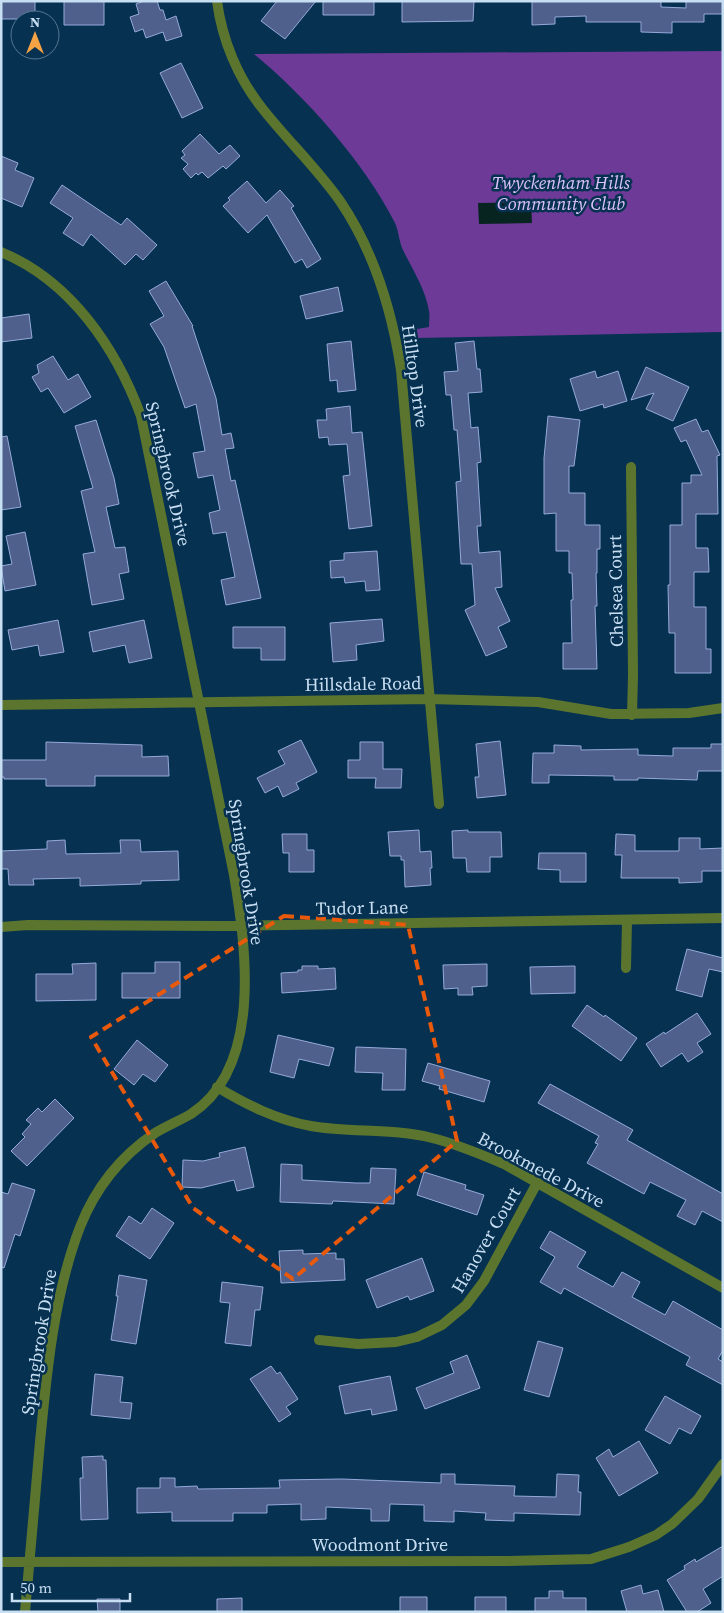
<svg xmlns="http://www.w3.org/2000/svg" width="724" height="1613" font-family="'Source Serif 4',serif">
<style>
.green{fill:#6d3a98}
.water{fill:#082421}
.building{fill:#4e608b;stroke:#96aada}
.lines{fill:none;stroke-linecap:round;stroke-linejoin:round}
.minor{stroke:#5b752e;stroke-width:10}
.marked{fill:none;stroke:#e8590c;stroke-width:4;stroke-dasharray:10 6;stroke-linejoin:round}
.labels{text-anchor:middle;stroke-width:5;stroke-linejoin:round;paint-order:stroke}
.park-label{font-size:18px;font-style:italic;fill:#dcc2f9;stroke:#063151}
.street-label{font-size:18px;fill:#c8def2;stroke:#063151}
</style>
<rect width="100%" height="100%" fill="#063151"/>
<path class="green" d="M723 51V332L417 338V329L429 327C429 322 430 316 429 311 426 291 413 270 404 252 399 243 399 232 395 223 365 163 305 96 254 54Z"/>
<path class="water" d="M531 202 532 223 479 224 478 203Z"/>
<path class="building" d="M1 1H35V19H1Z
M64 1H104V25H64Z
M144 1H157L160 10H163L166 20 176 16 182 36 166 41 163 32 146 38 143 29 135 32 130 17 139 14 136 4Z
M277 1H316L285 39 261 21Z
M323 1H374V15H323Z
M402 1H474L473 21 402 22Z
M532 1H661V7L686 8V1H723V14H704V22H672V33L641 32V22H586V16L555 17V24L532 25Z
M181 63 203 108 182 118 160 73Z
M200 134 219 154 230 145 240 156 226 169 223 166 208 178 202 172 198 175 196 173 191 178 183 169 188 164 181 158 185 155 182 151Z
M1 156 18 163 15 170 34 178 22 207 1 198Z
M247 181 266 203 280 190 294 206 291 208 321 259 307 268 302 259 295 263 267 215 248 233 223 206 230 200 228 198Z
M62 185 121 225 127 218 157 245 143 260 136 254 125 265 91 234 83 246 63 233 73 218 50 203Z
M166 281 193 326H192L216 398 222 435 231 433 234 448 225 449 231 481 235 480 261 598 226 605 221 580 235 577 226 532 213 534 209 513 220 510 213 475 198 478 193 453 205 451 196 404 185 408 164 347 150 324 164 316 149 291Z
M338 287 343 311 306 319 300 296Z
M29 314 32 338 1 342V318Z
M351 341 356 390 338 392 337 380 330 381 327 344Z
M474 341 477 369H480L482 392 468 393 471 428 478 427 481 462 477 463 481 526H477L479 553 500 551 502 587 495 588 510 621 498 627 507 647 486 656 465 610 475 605 472 564H461L456 482 461 481 457 430H454L451 395H446L444 372 458 371 455 343Z
M53 356 68 380 78 374 91 397 64 413 48 388 41 392 32 377 39 373 37 365Z
M646 367 689 387 673 421 646 409 654 393 631 400Z
M595 371 597 378 618 371 627 401 604 408 603 404 580 411 570 379Z
M350 406 352 433 362 432 372 526 349 529 343 476 350 475 347 444 329 445 328 437 319 438 317 420H327L326 409Z
M548 416 580 420 574 466H569V493H585V525H600V549H597V573H596L597 606H595L597 669H563V643H572L571 600H573L572 573H569V551H556V513L544 514V458Z
M696 419 702 432 708 430 720 455 717 456 718 514H696V548H708L709 572H694V607H706V649H711V673H675V633H669L668 585H670V525H682V483H691V475H702L686 440 681 442 674 428Z
M96 420 114 478 119 504 106 507 115 548 125 547 129 572 119 574 124 599 92 605 83 554 95 552 81 491 93 488 75 426Z
M7 436 21 507 1 510V437Z
M25 532 36 585 5 591 1 566 12 564 6 536Z
M377 551 380 590 366 591 365 581 345 583 344 577 331 578 330 561 344 560V553Z
M382 619 384 641 356 645 357 660 333 662 330 623Z
M58 620 64 652 40 656 38 645 12 650 8 630Z
M144 620 152 658 129 663 125 645 93 652 89 632Z
M233 627H285V660H261V648H233Z
M301 740 317 772 296 783 299 789 283 797 278 786 265 793 257 778 285 764 278 751Z
M500 741 506 795 477 798 475 777H479L476 744Z
M46 742 142 745V757L168 756 169 776H95V786H46V779H4V777H1V760H46Z
M360 742H383V769H402L401 788H375L376 778H348V760H360Z
M711 744H723V771H698L697 780 638 778V780H614V776L549 775V783H532L533 753H554V745L581 746V750L638 749V755L673 756V748H711Z
M419 830 420 852 431 851 432 868H430L431 885 405 887 404 860H401V856H390L388 832Z
M468 830V832H501L502 857H490V872H467L466 858H453L452 831Z
M282 834H307V850H314V872H289V853H283Z
M616 834 635 835V851H679V838H700V849L723 848V871H702V882L679 883V878H621L622 855H615Z
M65 840 66 854 121 853 120 840H140L141 852 178 851 179 880 141 881V884L80 886V878L33 879 34 885H9L8 869H1V851L47 849V841Z
M539 853H586V882H560V870L538 869Z
M687 949 723 958V972L709 969 702 997 676 990Z
M155 962H180V998H122V973H155Z
M96 963V1000L36 1001V974H73L72 964Z
M487 964V986L472 987 473 995H458V988L444 989 443 965Z
M302 966H318V969L335 968 336 989 282 993 281 973 298 972V970H302Z
M575 966V993L531 994 530 967Z
M587 1005 604 1017 605 1015 637 1038 621 1061 572 1026Z
M697 1013 711 1034 697 1043 703 1052 688 1062 682 1053 661 1067 646 1044 664 1032 665 1034Z
M278 1035 334 1048 329 1066 299 1059 294 1078 270 1072Z
M137 1040 168 1065 155 1082 143 1074 134 1085 114 1069Z
M356 1047 406 1049 405 1090H382L383 1073 355 1072Z
M428 1063 490 1081 484 1102 439 1089 440 1086 422 1081Z
M550 1084 633 1130 627 1140 723 1194V1222L702 1211 695 1225 677 1216 686 1200 650 1182 644 1194 587 1163 598 1144 595 1143 599 1136 538 1103Z
M55 1099 74 1118 27 1166 11 1151 25 1137 22 1134 31 1124 26 1120 38 1108 42 1112Z
M245 1147 254 1187 237 1191 234 1180 201 1188 182 1187 183 1160 203 1161 220 1157 219 1153Z
M281 1164 302 1165V1180L356 1183H370L371 1168 396 1169 394 1204 333 1201 332 1204 280 1202Z
M424 1172 466 1185 465 1189 484 1195 477 1215 417 1195Z
M12 1183 35 1190 20 1236 15 1234 4 1268 1 1267V1192L8 1194Z
M152 1208 174 1223 150 1259 116 1236 129 1216 141 1224Z
M550 1231 586 1252 577 1267 613 1287 622 1272 640 1282 632 1297 665 1315 673 1301 723 1330V1350L718 1359 723 1362V1385L686 1365 690 1357 564 1288 561 1294 540 1282 555 1257 540 1248Z
M303 1250V1254L336 1253V1259H344L345 1280 281 1283 279 1251Z
M422 1258 434 1291 410 1300 408 1296 377 1308 366 1280Z
M119 1275 147 1280 136 1344 111 1340 118 1296H116Z
M222 1282 263 1287 260 1310H255L251 1346 225 1343 230 1303 220 1302Z
M538 1341 563 1348 549 1397 524 1390Z
M467 1355 480 1388 425 1409 416 1388 454 1373 450 1362Z
M271 1366 277 1374 280 1372 298 1399 286 1407 291 1414 279 1422 250 1379Z
M95 1374 123 1377 120 1402 132 1403 130 1419 91 1415Z
M390 1376 397 1410 372 1415 371 1409 345 1414 339 1386Z
M665 1396 701 1416 691 1434 679 1428 670 1444 645 1430Z
M639 1441 658 1473 619 1496 596 1458 609 1449 613 1457Z
M103 1456V1460H106L108 1519 81 1520 80 1478H83L82 1457Z
M441 1474H455V1484L515 1486 514 1496 556 1497 557 1474 579 1475 578 1492H581L580 1515 514 1513V1521L485 1520 486 1513 454 1511V1522L424 1521V1505L390 1504 389 1521H371V1509L326 1507V1519L301 1520V1504L267 1505V1513H233V1521H172V1512L137 1513V1488H160V1478H175V1487L197 1486 198 1489 280 1488 279 1480 342 1479 441 1483Z
M723 1546V1576L703 1589 711 1603 697 1612H687L667 1580 685 1569 684 1566 695 1559 696 1562Z
M641 1585 643 1594 658 1590 664 1612H627L621 1591Z
M549 1591H563V1598H586V1612H535V1598H549Z
M400 1597H427V1612H400Z
M475 1597H506V1612H475Z
M242 1598V1612H217V1599Z
M97 1599H120V1612H98Z"/>
<g class="lines">
<path class="minor" d="M217 1C222 40 238 78 262 108 287 140 316 167 340 201 374 251 392 311 401 370L439 804
M1 252C71 281 116 348 141 416L234 875C246 947 263 1067 191 1114 179 1121 166 1126 155 1133 121 1156 95 1189 80 1227 54 1295 47 1369 40 1442 35 1498 30 1555 25 1612
M631 467 633 675 632 715
M1 705 430 699 538 702 611 714 689 713 723 708
M1 927 28 925 222 926 723 918
M626 968 627 920
M217 1087C247 1105 277 1120 311 1126 351 1133 393 1128 432 1138 457 1144 480 1154 504 1164L723 1288
M319 1340 358 1344 396 1342 417 1337 442 1325 466 1305 484 1281 537 1183
M1 1562 506 1561 591 1559 629 1547 656 1535 672 1524 698 1499 723 1464"/>
</g>
<path class="marked" d="M284 916 408 925 457 1141 293 1279 193 1208 91 1037Z"/>
<g class="labels">
<g class="park-label">
<text x="561" y="189">Twyckenham Hills<tspan x="561" dy="21">Community Club</tspan></text>
</g>
<g class="street-label">
<text transform="translate(415 376) rotate(82)" y="6">Hilltop Drive</text>
<text transform="translate(168 474) rotate(77)" y="6">Springbrook Drive</text>
<text transform="translate(616 591) rotate(-91)" y="6">Chelsea Court</text>
<text transform="translate(363 684) rotate(-1)" y="6">Hillsdale Road</text>
<text transform="translate(246 872) rotate(81)" y="6">Springbrook Drive</text>
<text transform="translate(362 908) rotate(-1)" y="6">Tudor Lane</text>
<text transform="translate(541 1170) rotate(28)" y="6">Brookmede Drive</text>
<text transform="translate(486 1240) rotate(-60)" y="6">Hanover Court</text>
<text transform="translate(39 1342) rotate(-81)" y="6">Springbrook Drive</text>
<text x="380" y="1551">Woodmont Drive</text>
</g>
</g>
<rect width="724" height="1613" fill="none" stroke="#c8def2" stroke-width="5"/>
<g transform="translate(35 35)"><circle r="24" fill="#063151" stroke="#547691"/>
<path d="M0-4L9 19L0 12L-9 19Z" fill="#f5a345"/>
<text y="-8" font-size="14" font-weight="bold" text-anchor="middle" fill="#c8def2">N</text>
</g>
<path d="M12 1593v8h118v-8" fill="none" stroke="#c8def2" stroke-width="2.5"/>
<text x="20" y="1593" font-size="15" fill="#c8def2" stroke="#063151" stroke-width="4" paint-order="stroke">50 m</text>
</svg>
